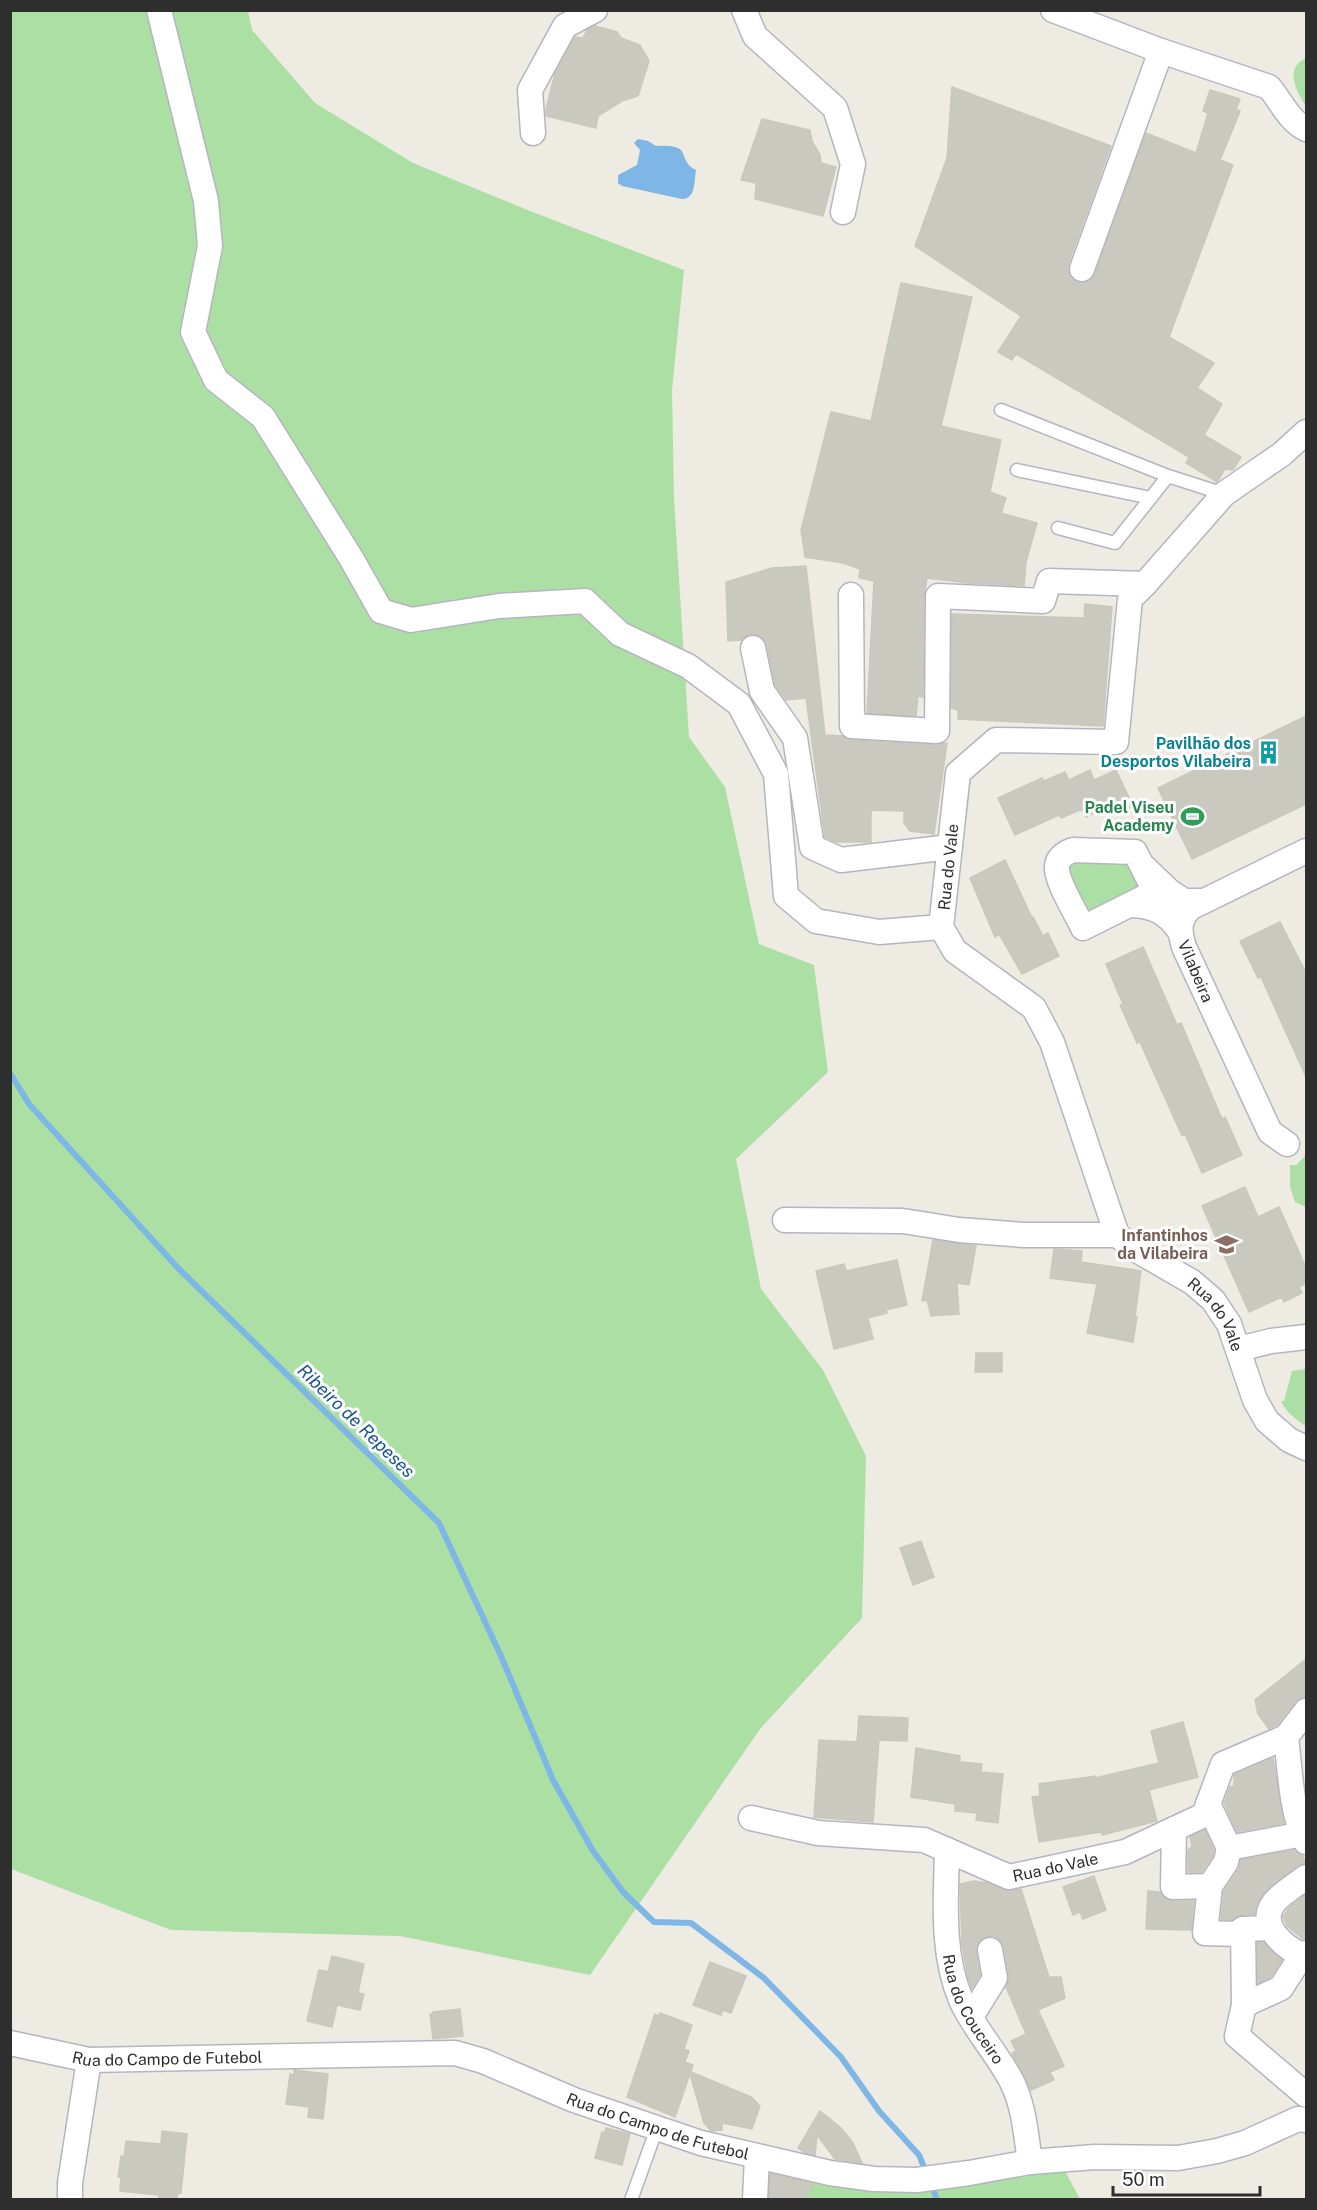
<svg xmlns="http://www.w3.org/2000/svg" width="1317" height="2210" font-family="'Public Sans',sans-serif">
<style>
.green{fill:#acdfa3}
.water{fill:#7eb6e6}
.lines{fill:none;stroke-linecap:round;stroke-linejoin:round}
.stream{stroke:#7eb6e6;stroke-width:6}
.building{fill:#cac9c0;stroke:#cac7bb;stroke-width:1.5}
.lane-casing{stroke:#b5b5c0;stroke-width:15}
.street-casing{stroke:#b5b5c0;stroke-width:27}
.lane{stroke:#fff;stroke-width:12}
.street{stroke:#fff;stroke-width:24}
.labels{text-anchor:middle;stroke-width:6;stroke-linejoin:round;paint-order:stroke}
.culture-label{font-size:16px;font-weight:bold;fill:#0d838f;stroke:#fff;text-anchor:end}
.leisure-label{font-size:16px;font-weight:bold;fill:#27864d;stroke:#fff;text-anchor:end}
.street-label{font-size:16px;fill:#2e2e2e;stroke:#fff}
.education-label{font-size:16px;font-weight:bold;fill:#785e54;stroke:#fff;text-anchor:end}
.water-label{font-size:18px;font-style:italic;fill:#195397;stroke:#fff}
</style>
<rect width="100%" height="100%" fill="#eeebe2"/>
<path class="green" d="M10 11H248L252 30 315 103 413 163 535 213 684 270 672 390 674 499 689 737 725 787 759 944 814 965 828 1072 736 1159 761 1289 823 1370 866 1456 862 1618 760 1729 590 1975 400 1936 171 1930 11 1869Z
M1306 58V106C1296 91 1284 68 1306 58Z
M1075 862H1130L1146 885 1090 914 1069 874C1068 868 1069 864 1075 862Z
M1306 1155V1207L1295 1202 1290 1187V1165H1296Z
M1306 1369V1426C1296 1420 1286 1412 1281 1401H1284L1292 1371Z
M757 2157 874 2179 1059 2160 1080 2199 755 2200Z"/>
<path class="water" d="M638 139 648 141 656 146C695 143 675 159 696 170 694 181 696 199 682 199L622 186 618 183V175L637 165 640 150 634 143Z"/>
<g class="lines">
<path class="stream" d="M10 1073 29 1104 178 1268 439 1523 501 1656 553 1780 593 1851 623 1892 654 1922 691 1923 764 1978 841 2057 879 2111 919 2155 927 2174
M931 2183 937 2200"/>
</g>
<path class="building" d="M595 26 617 32 621 38 640 45 649 61 638 96 622 101 598 116 596 128 546 116V109L555 73 575 37 583 38 587 30Z
M952 87 1111 146 1068 265V271L1071 278 1077 282 1084 283 1091 280 1095 274 1146 133 1196 153 1208 113 1203 111 1210 90 1240 99 1236 109 1240 111 1220 160 1233 165 1169 337 1214 363 1197 388 1222 404 1204 435 1241 457 1233 470 1225 469 1217 482 1186 463 1189 457 1016 354 1012 360 998 352 1021 316 915 246 947 158Z
M762 119 810 130 812 141 820 155 821 163 836 167 823 216 755 199 756 183 741 180Z
M901 283 972 297 941 426 1001 440 990 492 1006 498 1001 513 1037 523 1026 562 1024 586 968 583 927 578 924 596 923 697 918 696 916 716 867 713 874 581 859 578 860 569 843 563 805 557 801 530 831 412 871 421Z
M806 566 825 735 843 736 851 740 936 745 947 743 934 834 910 831 904 823V811L871 810V842H836L825 837 806 698 786 700 775 685 767 645 763 638 758 635 751 634 742 640 728 641 726 582 772 568Z
M1085 604 1112 607 1103 726 958 719V710L951 708 952 614 1084 618Z
M1306 716V804L1192 859 1158 788Z
M1090 770 1094 780 1116 770 1133 806 1111 816 1107 807 1086 817 1082 809 1061 818 1059 815 1015 835 998 798 1042 778 1044 781 1065 772 1069 780Z
M1005 860 1032 918 1033 917 1043 936 1048 933 1059 956 1022 974 999 934 995 937 970 878Z
M1280 922 1306 973V1077L1261 977 1258 978 1240 941Z
M1143 947 1177 1025 1181 1023 1222 1119 1225 1117 1242 1155 1202 1173 1185 1134 1182 1136 1140 1042 1137 1043 1120 1005 1123 1004 1106 964Z
M1245 1187 1258 1217 1279 1207 1306 1268V1283L1299 1287 1302 1293 1284 1302 1282 1297 1249 1312 1202 1206Z
M933 1240 976 1246 969 1285 957 1283 959 1314 931 1316 927 1300 922 1301Z
M1054 1249 1082 1251 1081 1262 1141 1271 1135 1317H1137L1133 1342 1087 1333 1097 1284 1050 1278Z
M897 1260 907 1305 886 1310 887 1313 868 1318 873 1339 834 1349 816 1271 844 1264 846 1271Z
M976 1353H1002V1372H975Z
M921 1541 934 1577 913 1585 900 1548Z
M1306 1659V1697L1295 1702 1277 1725 1269 1729 1258 1714 1255 1700Z
M859 1716 908 1718 907 1741 879 1740 873 1822 814 1817 819 1740 857 1742Z
M1183 1722 1198 1777 1149 1790 1157 1821 1102 1835 1101 1832 1039 1842 1032 1797 1040 1796 1039 1784 1095 1776V1778L1159 1763 1151 1731Z
M916 1748 960 1756V1762L982 1764 981 1772 1003 1774 998 1823 976 1820 977 1813 955 1811V1804L911 1797Z
M1273 1758 1284 1823 1237 1832 1226 1808 1230 1805 1225 1806 1224 1803 1230 1787 1234 1786V1775Z
M1205 1830 1214 1850 1213 1856 1202 1872H1188V1850L1192 1846 1190 1837Z
M1295 1850 1303 1856 1304 1860 1306 1859V1863L1297 1866 1266 1890 1256 1906 1255 1914 1242 1915 1232 1920 1221 1919 1224 1891 1238 1870 1241 1860Z
M1094 1876 1106 1910 1083 1919 1080 1912 1073 1915 1063 1887Z
M974 1881 987 1883 1004 1890 1021 1889 1049 1977H1061L1065 1998 1038 2010 1064 2066 1050 2072 1054 2080 1031 2090 1012 2053 1016 2051 1011 2041 1026 2034 1006 1987 1009 1976 1004 1947 1000 1940 994 1936H988L980 1940 976 1946V1952L980 1975 972 1988 968 1978 962 1944 960 1884Z
M1148 1891 1160 1892 1166 1899 1173 1901H1194L1191 1930 1146 1929Z
M1306 1894V1939H1303L1287 1926 1283 1916 1289 1908Z
M1263 1942 1282 1960 1271 1977 1258 1983 1257 1943Z
M332 1956 364 1964 358 1993 364 1994 360 2010 337 2005 332 2027 307 2021 319 1970 328 1972Z
M710 1962 746 1976 731 2013 723 2010 721 2015 693 2005Z
M460 2009 463 2036 433 2039 430 2014H433V2012Z
M660 2013 692 2025 684 2049 689 2051 685 2062 693 2065 691 2072 751 2097 760 2106 752 2129 722 2123V2130L711 2131 704 2123 690 2074 675 2117 627 2097 655 2014 659 2016Z
M294 2070 328 2074 323 2119 308 2117 309 2107 286 2104 290 2074 294 2075Z
M820 2111 841 2128 853 2143 862 2163 835 2159 817 2135 815 2155 805 2153 798 2148Z
M606 2128 630 2134 622 2165 595 2158 602 2132 605 2133Z
M162 2131 187 2134 181 2193 178 2192 177 2199H159V2195L120 2191 121 2177H118L121 2156 124 2157 126 2141 161 2144Z
M770 2174 812 2183 811 2192 806 2191 807 2199H769Z"/>
<g class="lines">
<defs>
<path id="lane" d="M1001 410 1168 476
M1017 470 1151 498
M1058 528 1115 543 1168 476 1224 494
M631 2200 657 2128"/>
<g id="street">
<path d="M159 10 206 201 210 246 193 332 216 380 263 417 351 558 381 611 411 620 499 606 585 601 620 634 688 666 739 704 776 774 786 896 816 921 879 932 941 927"/>
<path d="M744 10 755 36 835 108 853 164 843 212"/>
<path d="M1053 10 1161 51 1269 87C1281 101 1289 121 1306 129"/>
<path d="M533 133 530 90 565 26 595 10"/>
<path d="M1082 269 1161 51"/>
<path id="s1" d="M1306 432 1282 454 1224 494 1145 584 1130 599 1116 742 996 740 958 773 941 927 955 951 1034 1008 1052 1042 1117 1235 1140 1252 1192 1282 1213 1300 1229 1324 1255 1400 1267 1421 1289 1440 1306 1448"/>
<path d="M851 595 852 726 937 731 938 596 1043 601 1049 581 1145 584"/>
<path d="M753 648 762 691 795 738 812 847 841 860 950 847"/>
<path d="M1073 850 1135 852 1152 886 1149 895 1083 928C1077 914 1055 880 1057 866 1058 857 1065 853 1073 850Z"/>
<path d="M1145 868 1169 891 1184 901H1202"/>
<path d="M1132 905C1154 906 1166 912 1179 930"/>
<path d="M1287 1144 1270 1132 1184 947C1179 930 1178 921 1190 908L1306 851"/>
<path d="M785 1220 903 1221 959 1230 1024 1235H1117"/>
<path d="M1239 1349 1271 1341 1306 1337"/>
<path d="M1286 1737C1290 1769 1291 1813 1306 1842"/>
<path d="M1208 1804 1229 1848 1303 1834"/>
<path id="s2" d="M751 1818 818 1833 924 1840 1009 1877 1125 1852 1204 1815 1223 1764 1286 1737 1306 1711"/>
<path d="M1174 1829 1173 1887 1210 1886 1226 1862 1229 1848"/>
<path id="s3" d="M947 1850C946 1900 941 1953 961 2000 974 2029 997 2053 1012 2082 1024 2106 1026 2135 1030 2162"/>
<path d="M1210 1886 1205 1933 1237 1934 1243 1929 1270 1928"/>
<path d="M1243 1929 1244 2005 1237 2036 1306 2095"/>
<path d="M1302 1955C1284 1947 1258 1925 1273 1904 1279 1895 1297 1884 1306 1877"/>
<path d="M1244 2005 1281 1988 1302 1955 1306 1953"/>
<path d="M971 2017 995 1978 990 1950"/>
<path id="s4" d="M10 2043 89 2060 455 2053 483 2061 574 2100 701 2143 830 2173 874 2179 917 2180 969 2173 1030 2162 1095 2157 1178 2158 1217 2151 1245 2143 1298 2119 1306 2120"/>
<path d="M70 2200V2183L89 2060"/>
<path d="M755 2200 757 2157"/>
</g>
</defs>
<use href="#lane" class="lane-casing"/>
<use href="#street" class="street-casing"/>
<use href="#lane" class="lane"/>
<use href="#street" class="street"/>
</g>
<defs>
<symbol id="building-bare" viewBox="-9 -9 18 18"><path d="M-4-6H4V6H1V3H-1V6H-4ZM-2.5-4.3h1.7v1.8h-1.7ZM.8-4.3h1.7v1.8H.8ZM-2.5-1h1.7V.8h-1.7ZM.8-1h1.7V.8H.8Z" fill="#0f9aa8" stroke="#fff" stroke-width="2.5" paint-order="stroke"/></symbol>
<symbol id="stadium-bare" viewBox="-9 -9 18 18"><path d="M0-5a6.5 5 0 1 0 0 10a6.5 5 0 1 0 0-10ZM-3.5-1.8h7v3.6h-7Z" fill="#2e9e5b" stroke="#fff" stroke-width="2.5" paint-order="stroke"/></symbol>
<symbol id="school-bare" viewBox="-9 -9 18 18"><path d="M0-5L7-2L0 1L-7-2ZM-4 1L0 2.5L4 1V4Q0 6-4 4Z" fill="#8d6e63" stroke="#fff" stroke-width="2.5" paint-order="stroke"/></symbol>
</defs>
<g fill-rule="evenodd">
<use href="#building-bare" x="1252" y="736" width="33" height="33"/>
<use href="#stadium-bare" x="1176" y="800" width="33" height="33"/>
<use href="#school-bare" x="1210" y="1228" width="33" height="33"/>
</g>
<g class="labels">
<g class="culture-label">
<text x="1251" y="749">Pavilhão dos<tspan x="1251" dy="18">Desportos Vilabeira</tspan></text>
</g>
<g class="leisure-label">
<text x="1174" y="813">Padel Viseu<tspan x="1174" dy="18">Academy</tspan></text>
</g>
<g class="street-label">
<text transform="translate(948 867) rotate(-84)" y="6">Rua do Vale</text>
<text transform="translate(1196 971) rotate(67)" y="6">Vilabeira</text>
<text dy="6" stroke="none"><textPath href="#s1" startOffset="1210">Rua do Vale</textPath></text>
<text dy="6" stroke="none"><textPath href="#s2" startOffset="315">Rua do Vale</textPath></text>
<text dy="6" stroke="none"><textPath href="#s3" startOffset="165">Rua do Couceiro</textPath></text>
<text dy="6" stroke="none"><textPath href="#s4" startOffset="159">Rua do Campo de Futebol</textPath></text>
<text dy="6" stroke="none"><textPath href="#s4" startOffset="663">Rua do Campo de Futebol</textPath></text>
</g>
<g class="education-label">
<text x="1208" y="1241">Infantinhos<tspan x="1208" dy="18">da Vilabeira</tspan></text>
</g>
<g class="water-label">
<text transform="translate(356 1421) rotate(44)" y="6">Ribeiro de Repeses</text>
</g>
</g>
<rect width="1317" height="2210" fill="none" stroke="#2e2e2e" stroke-width="24"/>
<path d="M1113 2186v9h147v-9" fill="none" stroke="#2e2e2e" stroke-width="3"/>
<text x="1122" y="2186" font-size="18" fill="#2e2e2e" stroke="#ffffff" stroke-width="4.5" paint-order="stroke">50 m</text>
</svg>
